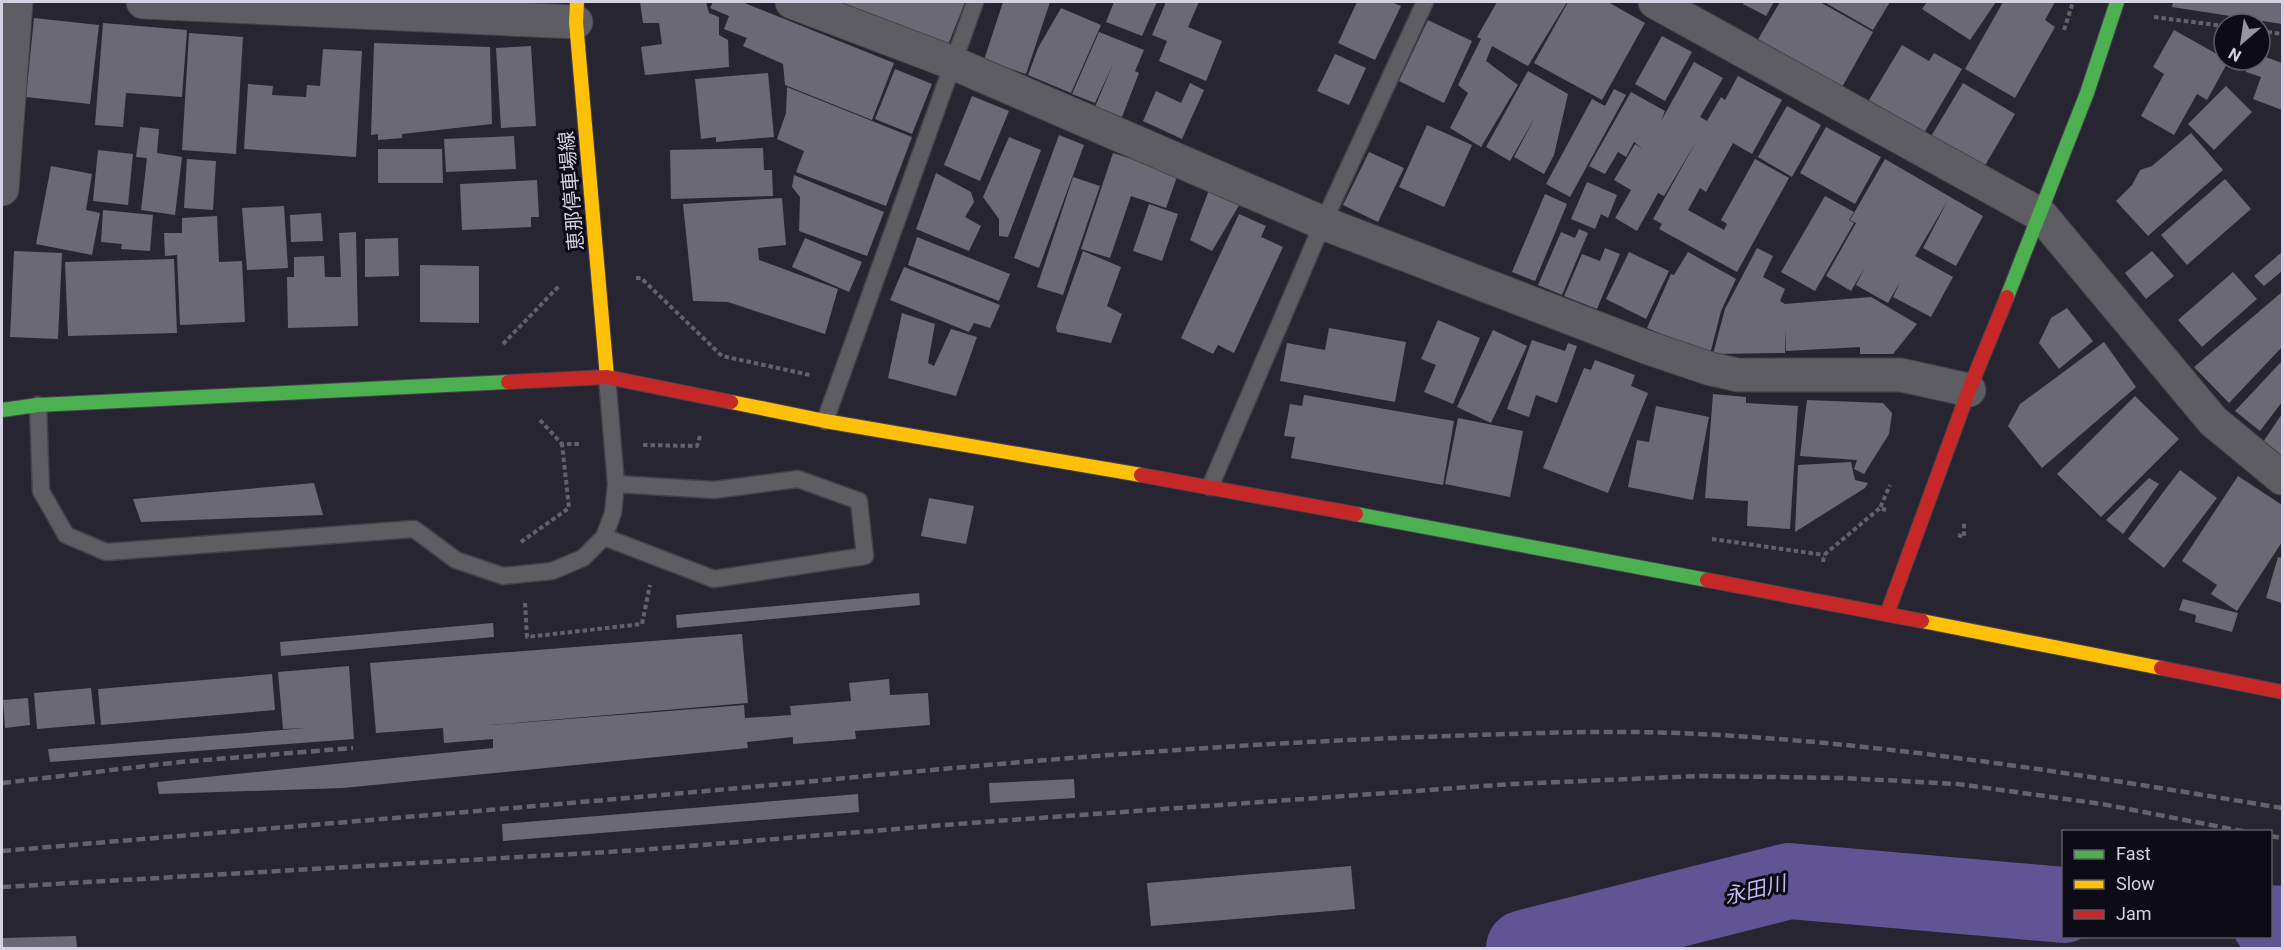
<svg xmlns="http://www.w3.org/2000/svg" width="2284" height="950" font-family="Roboto,'Noto Sans JP',sans-serif">
<style>
.lines{fill:none;stroke-linecap:round;stroke-linejoin:round}
.river{stroke:#615494;stroke-width:76}
.building{fill:#6b6975}
.lane-casing{stroke:#44414d;stroke-width:19}
.street-casing{stroke:#44414d;stroke-width:35}
.fast-casing{stroke:#44414d;stroke-width:16}
.slow-casing{stroke:#44414d;stroke-width:16}
.jam-casing{stroke:#44414d;stroke-width:16}
.path{stroke:#646269;stroke-width:4;stroke-dasharray:4.5 3;stroke-linecap:butt}
.lane{stroke:#5e5d63;stroke-width:16}
.street{stroke:#5e5d63;stroke-width:33}
.fast{stroke:#4caf50;stroke-width:14}
.slow{stroke:#ffc107;stroke-width:14}
.jam{stroke:#c62828;stroke-width:14}
.rail{stroke:#64636b;stroke-width:4.5;stroke-dasharray:9 4.5;stroke-linecap:butt}
.labels{text-anchor:middle;stroke-width:6;stroke-linejoin:round;paint-order:stroke}
.street-label{font-size:20px;fill:#d3d1e2;stroke:#0d0b16}
.water-label{font-size:21px;font-style:italic;fill:#c2b9f4;stroke:#0d0b16}
</style>
<rect width="100%" height="100%" fill="#282532"/>
<g class="lines">
<path class="river" d="M2270 923 2282 924
M1524 948 1789 881 2064 905"/>
</g>
<path class="building" d="M640 2H706L709 13 719 17V35L728 40 729 67 645 75 641 47 662 44 659 23H643Z
M713 2H742L894 63 872 120 785 85 783 64 743 46 747 38 724 29 729 16 710 8Z
M833 2H965L948 45Z
M1003 2H1050L1026 74 984 60Z
M1114 2H1157L1142 36 1106 22Z
M1166 2H1199L1188 27 1222 41 1206 81 1159 61 1167 41 1152 35Z
M1357 2H1391L1401 6 1375 60 1338 43Z
M1497 2H1567L1528 66 1492 46 1486 61 1518 85 1481 147 1450 128 1468 93 1458 85 1481 39 1477 37Z
M1568 2H1608L1645 23 1602 100 1534 63Z
M1744 2H1774L1766 16 1743 4Z
M1780 2H1820L1873 32 1841 89 1757 41Z
M1824 2H1890L1873 30Z
M1927 2H1996L1970 40 1922 9Z
M2003 2H2055L2045 20 2055 27 2015 98 1965 69Z
M2173 2H2282V24L2172 7Z
M1061 8 1101 25 1071 93 1028 75 1038 48Z
M34 18 99 25 90 104 26 97Z
M1428 20 1472 41 1444 103 1399 81Z
M103 23 187 30 182 97 126 93 123 127 95 125Z
M2174 30 2224 58V60H2229L2207 100 2197 94 2174 135 2141 116 2164 74 2153 67Z
M1099 32 1144 50 1135 71 1139 73 1122 117 1095 107 1113 64 1095 103 1072 94Z
M189 33 243 37 236 154 182 150Z
M1662 36 1692 52 1665 101 1635 84Z
M374 43 490 47 492 124 402 134V138L378 140V134L371 135Z
M1902 45 1929 61 1934 53 1962 69 1924 133 1869 100Z
M531 46 536 126 501 128 496 48Z
M323 49 362 51 356 157 244 149 248 84 273 86 272 95 306 97 307 85 320 86Z
M1335 54 1366 68 1349 105 1317 91Z
M2260 55 2282 63V110L2253 99 2261 77 2246 72 2250 60H2260Z
M1694 62 1723 78 1700 117 1707 121 1721 97 1725 100 1738 76 1782 100 1752 154 1733 143 1706 192 1700 188 1688 210 1724 230 1727 224 1721 220 1755 159 1789 178 1737 272 1659 229 1662 224 1653 219 1697 140 1664 196 1658 193 1637 231 1615 218 1631 190 1614 180 1635 144 1643 149 1634 142 1626 157 1618 152 1605 174 1589 166 1631 92 1665 111 1661 121Z
M895 69 932 84 912 134 875 119Z
M1528 71 1568 94 1554 155 1544 174 1514 157 1535 117 1510 161 1486 147Z
M768 73 774 137 716 142V137L701 139 695 79Z
M1190 83 1204 90 1182 139 1143 121 1156 91 1181 103Z
M1963 83 2015 114 1983 169 1930 138Z
M2226 86 2252 112 2214 150 2188 124Z
M787 87 912 137 886 206 796 172 804 151 777 139 786 113Z
M1614 89 1626 95 1570 197 1546 184 1592 99 1605 106Z
M972 96 1009 111 980 181 944 165Z
M1787 106 1821 125 1792 177 1758 157Z
M1427 125 1472 145 1444 207 1399 187Z
M140 127 159 129 157 153 182 157 175 215 141 210 147 158 136 157Z
M1826 127 1881 157 1855 204 1800 173Z
M2191 133 2223 170 2148 236 2116 201 2132 185 2140 170 2152 166Z
M1059 135 1084 145 1039 268 1014 258Z
M514 136 516 169 446 172 444 139Z
M1009 137 1041 150 1008 237 999 236V219L983 197Z
M763 148 764 170H772L773 196 671 199 670 150Z
M378 149H442L443 183H378Z
M98 150 133 154 128 205 93 201Z
M1369 152 1404 168 1378 222 1343 205Z
M1113 153 1178 174 1166 208 1131 196 1110 258 1081 249Z
M187 159 216 161 213 210 184 208Z
M1885 159 1983 216 1956 266 1923 248 1948 200 1915 256 1953 277 1931 317 1893 297 1900 282 1888 303 1856 285 1865 267 1851 291 1826 276 1856 223 1850 220Z
M51 166 92 174 86 210 100 213 92 255 36 244Z
M936 173 971 192 974 202 965 217 981 226 969 251 916 229Z
M794 175 884 212 867 256 799 231 800 197 792 187Z
M1073 177 1100 186 1063 295 1037 287Z
M2225 179 2251 209 2187 265 2161 235Z
M537 180 539 217H531V227L462 230 460 184Z
M1587 182 1617 195 1608 218 1601 214 1595 229 1571 219Z
M1209 190 1241 202 1212 251 1190 240Z
M1545 194 1567 204 1535 281 1512 272Z
M1825 196 1854 212 1849 220 1854 223 1815 291 1781 272Z
M782 198 786 245 758 248 759 260 838 289 825 334 728 302 693 301 683 204Z
M1149 204 1178 214 1162 261 1133 251Z
M284 206 288 268 247 270 242 208Z
M103 210 153 215 150 251 121 249 122 244 101 242Z
M321 213 323 241 291 242 290 215Z
M1239 214 1266 226 1261 237 1283 247 1234 353 1218 345 1213 354 1181 338Z
M217 216 219 262 242 261 245 322 180 325 177 255 165 256 164 233H182V218Z
M1579 229 1588 233 1562 295 1538 285 1561 232 1575 238Z
M356 232 358 326 288 328 287 277H294V257L324 256 325 277H341L339 233Z
M917 237 1010 274 999 301 908 265Z
M398 238 399 276 365 277V239Z
M805 238 862 262 849 292 792 267Z
M1605 248 1620 254 1597 309 1564 296 1582 254 1600 261Z
M1757 248 1773 256 1763 277 1785 289 1780 301 1785 304 1871 297 1917 324 1893 354H1860V347L1786 351V329L1785 353 1713 354 1725 309Z
M14 251 62 253 58 339 10 337Z
M1083 251 1121 267 1107 306 1122 314 1111 343 1057 332 1056 327Z
M2152 251 2174 276 2146 299 2125 273Z
M1629 252 1669 271 1646 319 1606 299Z
M1688 252 1736 279 1721 311 1710 354 1647 328 1671 274 1674 275Z
M2282 252V271L2264 286 2254 276Z
M174 259 177 333 68 336 65 262Z
M420 265 479 266V323L420 322Z
M904 267 1000 305 990 328 974 323 969 332 890 300Z
M2233 272 2257 299 2202 347 2178 320Z
M2282 292V347L2229 403 2194 367Z
M2067 308 2093 341 2059 369 2039 343 2051 318Z
M902 313 935 324 928 363 934 366 951 329 977 337 956 396 888 378Z
M1438 320 1480 338 1453 404 1424 392 1436 365 1421 359Z
M1329 328 1406 342 1395 402 1280 381 1287 343 1325 350Z
M1493 330 1527 346 1491 423 1457 407Z
M1532 340 1565 351 1568 343 1577 346 1557 403 1536 395 1529 417 1507 409Z
M2104 342 2136 387 2042 468 2008 426 2020 404Z
M1595 360 1635 375 1631 386 1648 393 1608 493 1543 468 1584 368 1591 370Z
M2282 361V402L2260 431 2235 411Z
M1713 394 1746 397V403L1798 406 1790 529 1747 526 1748 501 1705 498Z
M1304 395 1454 421 1443 485 1291 458 1295 437 1284 436 1290 404 1302 406Z
M2135 396 2179 439 2101 517 2057 474Z
M1807 400 1883 403 1892 413 1889 434 1864 474 1854 469 1857 460 1800 456Z
M1656 406 1709 417 1693 500 1628 487 1637 440 1649 442Z
M2282 414V459L2261 445Z
M1458 418 1523 431 1510 497 1445 484Z
M1851 462 1855 480 1868 483 1865 488 1795 532 1798 465Z
M2180 470 2217 498 2164 568 2128 539Z
M2238 476 2282 505V542L2237 611 2211 594 2217 585 2182 561Z
M2149 478 2159 484 2123 534 2106 520Z
M314 483 323 515 141 522 133 499Z
M929 498 974 506 966 544 921 536Z
M2278 557 2282 558V603L2266 598Z
M919 593 920 605 677 628 676 615Z
M2183 599 2238 613 2232 632 2195 622 2196 615 2179 610Z
M493 623 494 637 281 656 280 642Z
M742 634 748 703 491 725 744 705 745 718 791 715 790 706 851 701 849 683 889 679 890 695 928 693 930 725 855 731 856 739 793 744V737L747 742 748 748 343 788 159 794 157 782 493 748V739L444 743 443 728 376 733 370 663Z
M349 666 354 739 50 762 48 749 307 728 283 729 278 672Z
M272 674 275 710 101 725 98 689Z
M91 688 95 724 37 729 34 693Z
M28 698 30 725 5 728 3 700Z
M1074 779 1075 798 990 803 989 783Z
M858 794 859 812 503 841 502 824Z
M1351 866 1355 909 1151 926 1147 883Z
M76 936 77 948H2V938Z"/>
<g class="lines">
<defs>
<path id="lane" d="M38 405 41 491 66 535 106 552 414 529 456 560 503 576 552 571 583 558 604 537 613 513 616 484 607 377
M825 421 975 2
M1210 487 1323 223 1425 2
M604 537 714 579 865 556 859 501 798 479 714 490 616 484"/>
<path id="street" d="M143 2 576 22
M792 2 953 63 1323 223 1646 347 1711 369 1738 375H1901L1969 390
M1655 2 2041 215 2213 421 2282 478
M2 189 16 2"/>
<path id="fast" d="M2007 297 2087 93 2117 2
M2 410 38 405 508 382
M1356 514 1707 580"/>
<path id="slow" d="M577 2 576 22 607 377
M731 402 825 421 1141 475
M1922 621 2161 668"/>
<path id="jam" d="M508 382 607 377 731 402
M1141 475 1356 514
M1707 580 1922 621
M1887 614 1969 390 2007 297
M2161 668 2282 692"/>
</defs>
<use href="#lane" class="lane-casing"/>
<use href="#street" class="street-casing"/>
<use href="#fast" class="fast-casing"/>
<use href="#slow" class="slow-casing"/>
<use href="#jam" class="jam-casing"/>
<path class="path" d="M2154 17 2224 26
M2064 30 2073 2
M2260 31 2282 34
M636 278H641L722 356 810 375
M503 344 560 285
M540 420 562 444H582
M643 445 697 446 700 436
M1886 510 1880 508 1890 485
M1958 535 1964 537V521
M1712 539 1824 555
M521 542 569 508 562 444
M1823 562 1824 555 1880 508
M525 603 527 637 642 624 650 585"/>
<use href="#lane" class="lane"/>
<use href="#street" class="street"/>
<use href="#fast" class="fast"/>
<use href="#slow" class="slow"/>
<use href="#jam" class="jam"/>
<path class="rail" d="M2 783 180 762 353 748
M2270 836 2282 838
M2 851C269 828 537 807 804 782 1011 762 1217 744 1424 737 1508 734 1593 730 1677 733 1881 741 2082 775 2282 808
M2 887 641 850 969 823 1512 784 1700 776 1843 778 1958 784 2102 804 2247 832"/>
</g>
<g class="labels">
<g class="street-label">
<text transform="translate(571 191) rotate(-95)" y="7">恵那停車場線</text>
</g>
<g class="water-label">
<text transform="translate(1755 890) rotate(-13)" y="7">永田川</text>
</g>
</g>
<rect width="2284" height="950" fill="none" stroke="#d3d1e2" stroke-width="6"/>
<rect x="2062" y="830" width="210" height="108" fill="#0d0b16" stroke="#5c5a68" stroke-width="1.5"/>
<rect x="2074" y="850" width="30" height="9" fill="#4caf50" stroke="#5c5a68" stroke-width="1.5"/>
<text x="2116" y="860" font-size="18" fill="#d3d1e2">Fast</text>
<rect x="2074" y="880" width="30" height="9" fill="#ffc107" stroke="#5c5a68" stroke-width="1.5"/>
<text x="2116" y="890" font-size="18" fill="#d3d1e2">Slow</text>
<rect x="2074" y="910" width="30" height="9" fill="#c62828" stroke="#5c5a68" stroke-width="1.5"/>
<text x="2116" y="920" font-size="18" fill="#d3d1e2">Jam</text>
<g transform="translate(2242 42) rotate(209)"><circle r="28" fill="#0d0b16" stroke="#5c5a68" stroke-width="1.5"/>
<path d="M0-4.5L10 22L0 15L-10 22Z" fill="#9795a4"/>
<text y="-9" font-size="16" font-weight="bold" text-anchor="middle" fill="#d3d1e2">N</text>
</g>
</svg>
